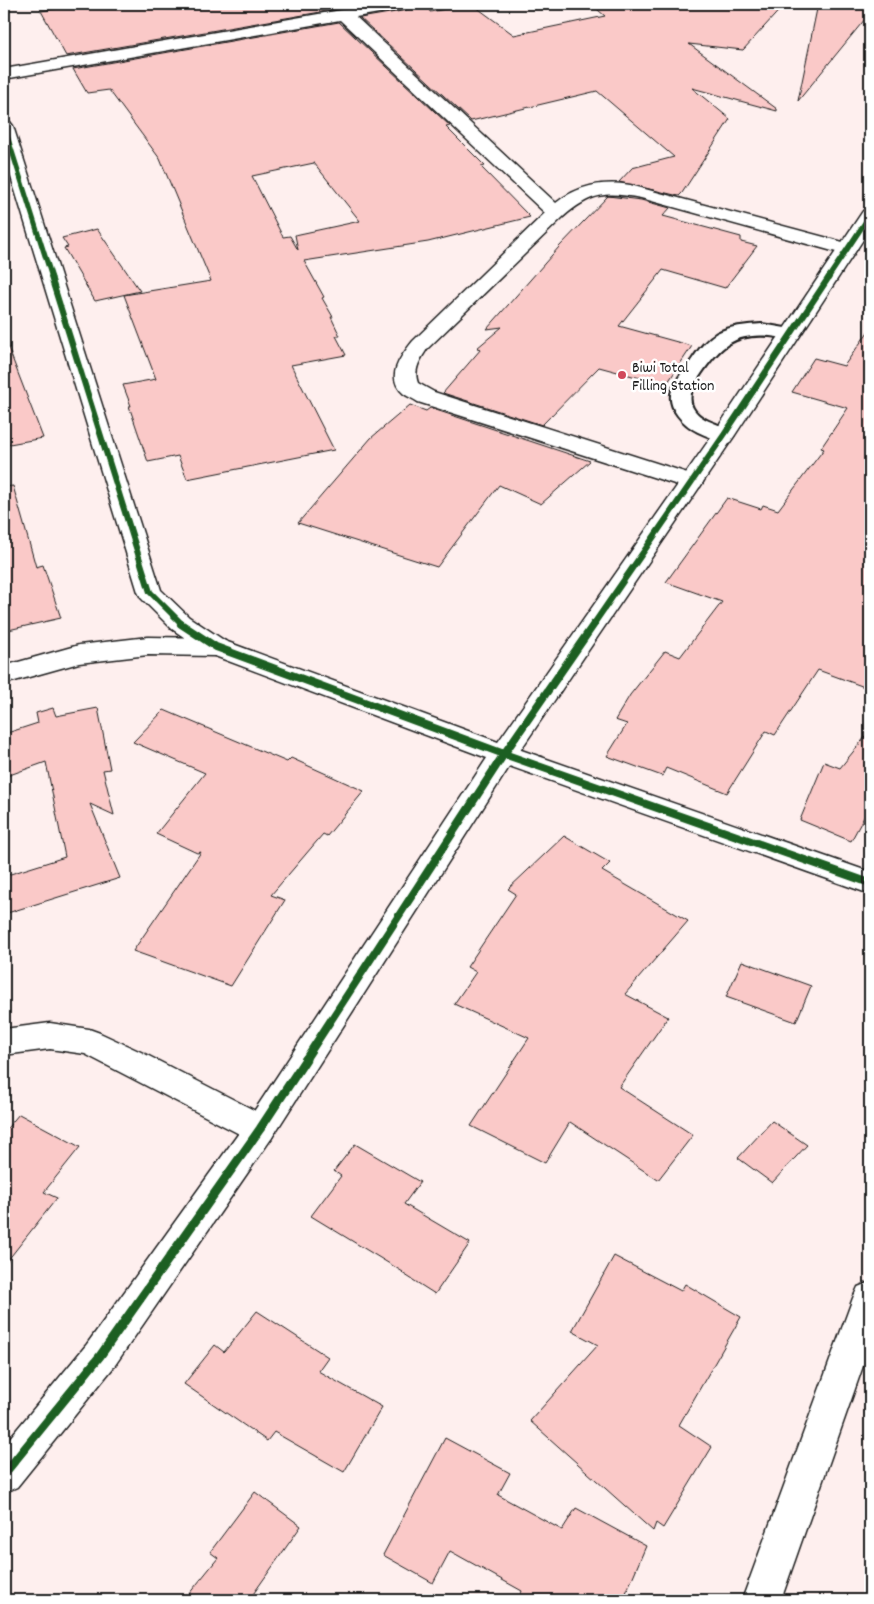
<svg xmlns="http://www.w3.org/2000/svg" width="874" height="1604" font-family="Dekko,sans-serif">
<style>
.building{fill:#fac9c8;stroke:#1c1c1c;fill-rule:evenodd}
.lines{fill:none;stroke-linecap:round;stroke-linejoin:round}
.lane-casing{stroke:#1c1c1c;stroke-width:4}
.street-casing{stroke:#1c1c1c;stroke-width:3}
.secondary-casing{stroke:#1c1c1c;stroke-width:3}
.lane{fill:#fff;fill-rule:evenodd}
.street{fill:#fff;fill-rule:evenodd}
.secondary{fill:#fff;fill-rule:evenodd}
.cycleway-far3-casing{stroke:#fff;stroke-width:7}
.cycleway-far2-casing{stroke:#fff;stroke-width:9}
.cycleway-far1-casing{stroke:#fff;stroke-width:11}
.cycleway-casing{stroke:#fff;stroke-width:12}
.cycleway-far3{stroke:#1b5e20;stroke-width:5}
.cycleway-far2{stroke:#1b5e20;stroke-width:6}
.cycleway-far1{stroke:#1b5e20;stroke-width:8}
.cycleway{stroke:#1b5e20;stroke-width:9}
.poi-dot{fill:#d1495b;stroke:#fff;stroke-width:2}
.labels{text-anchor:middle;stroke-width:5;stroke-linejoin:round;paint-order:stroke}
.far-poi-label{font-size:16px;fill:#1c1c1c;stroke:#fff;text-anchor:start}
</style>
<rect width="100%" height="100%" fill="#feefee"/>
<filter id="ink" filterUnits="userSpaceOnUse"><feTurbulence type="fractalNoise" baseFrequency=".02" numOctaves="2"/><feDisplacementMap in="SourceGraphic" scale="10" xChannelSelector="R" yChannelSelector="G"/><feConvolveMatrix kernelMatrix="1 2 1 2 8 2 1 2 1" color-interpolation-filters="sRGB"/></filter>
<g filter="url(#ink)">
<path class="building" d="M87 4H367L66 56 41 11Z
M412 4H429L430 12 472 4 514 35 605 16 591 4H785L743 50 689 44 777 109V111L692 88 730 119 682 193 679 196 619 182 632 168 674 157 597 91 471 121 360 18 402 11 409 9Z
M818 4H870V13L798 101Z
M339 22 450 126 446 127 485 166 481 167 530 217 428 242 304 261 324 297 322 298 333 317H331L340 336H336L346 355 291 365 334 450 187 479 178 456 148 462 129 406H131L123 385 156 379 124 295 211 281 160 159 109 90 87 93 73 69ZM314 163 360 221 295 235 298 250 290 236 283 237 252 176Z
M608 196 641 200 670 208 663 216 741 237V242L757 246 725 288 663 270 619 326 692 346 666 385 599 367 542 425 443 393 481 349 477 348 502 327 487 329 559 247Z
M97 229 140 291 95 301 64 248 68 247 62 238Z
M870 329V689L818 670 775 735 766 731 727 793 666 768 662 776 607 756 627 724 615 720 630 695 665 651 680 657 722 602 666 582 727 498 761 509 763 505 778 510 824 449 821 448 848 408 792 392 814 358 844 366Z
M6 342 43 438 4 445V343Z
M410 405 426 411 430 408 590 461 541 504 499 485 437 567 298 523 371 438Z
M13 486 36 567 43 565 61 618 4 631V487Z
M53 708 56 716 98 708 110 769 103 770 114 815 90 804 120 878 4 914V876L65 857 46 762 4 777V734L38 723 36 713Z
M164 710 287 762 291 758 364 791 327 836 323 834 271 895 285 900 231 986 133 951 201 852 197 853 156 834 205 773 133 742Z
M870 731V806L851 841 800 820 824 762 840 768Z
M564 836 610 863 602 871 688 921 625 994 668 1017 619 1087 693 1135 658 1180 570 1122 545 1163 471 1126 529 1038 454 1004 476 972 467 967 516 894 508 889Z
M742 961 811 986 796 1022 726 997Z
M19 1114 80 1147 44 1192 57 1198 4 1265V1132Z
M772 1121 807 1145 772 1183 738 1158Z
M355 1144 420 1182 404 1204 470 1243 435 1294 402 1273 403 1272 311 1216 341 1176 334 1171Z
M614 1256 681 1291 685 1284 741 1317 679 1425 712 1447 663 1528 656 1523 653 1531 530 1421 598 1345 572 1331Z
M257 1311 328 1357 318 1371 382 1407 344 1472 274 1432 267 1441 184 1384 215 1345 224 1352Z
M445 1438 510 1473 498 1495 562 1530 576 1508 646 1546 623 1600H518L522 1591 450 1551 433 1583 383 1555Z
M255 1492 301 1526 249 1600H184L218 1558 210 1552Z"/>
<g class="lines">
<defs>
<path id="lane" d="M762 324 797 330 799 334 797 338C788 340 780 337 770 336 732 333 720 347 699 377 693 386 687 397 693 408 702 424 726 423 734 435L731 439C720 442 709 437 698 432 684 425 666 408 672 390 675 380 685 370 691 361 698 351 705 340 717 333 730 326 747 325 762 324Z"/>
<path id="street" d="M376 4H410L408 7 402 9 356 17 556 203C579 185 602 181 630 185L854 245 857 249 854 253 847 255 641 198C605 191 591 193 563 217L427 349C420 360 413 370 418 383L434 392 700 477 703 482 700 487 692 489 684 487 418 402C414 399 408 397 404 394 384 377 401 356 413 341L545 213 340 20 4 79V69Z
M148 637 216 638 225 641 229 647 225 653 216 656 148 655 79 663 4 684V666L79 645Z
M504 744 870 872V894L495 761 491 754 495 747Z
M50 1023 89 1029 100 1033 141 1052 271 1119 276 1129 271 1139 260 1143 249 1139 85 1054 50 1049 4 1055V1029Z
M870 1282V1346L781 1600H742L853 1298 858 1287Z"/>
<path id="secondary" d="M4 121 10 122 13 126 161 590 189 617 225 641 498 742 714 433 863 211 870 209V229L735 435 513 761 271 1139 113 1368 17 1487 4 1493V1445L87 1344 249 1119 487 758 207 653 172 629 141 598 138 592 4 154Z"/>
</defs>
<use href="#lane" class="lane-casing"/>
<use href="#street" class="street-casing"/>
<use href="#secondary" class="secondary-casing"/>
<use href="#lane" class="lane"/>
<use href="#street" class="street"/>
<use href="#secondary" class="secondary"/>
<defs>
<path id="cycleway-far3" d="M4 126 52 278
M828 278 870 215"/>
<path id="cycleway-far2" d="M51 277 150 592 183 625
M593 625 724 435 829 277"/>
<path id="cycleway-far1" d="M181 624 216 647 504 754 870 883
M305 1060 504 754 594 624"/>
<path id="cycleway" d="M4 1474 100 1356 260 1129 306 1059"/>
</defs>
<use href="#cycleway-far3" class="cycleway-far3-casing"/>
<use href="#cycleway-far2" class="cycleway-far2-casing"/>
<use href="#cycleway-far1" class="cycleway-far1-casing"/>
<use href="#cycleway" class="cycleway-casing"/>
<use href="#cycleway-far3" class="cycleway-far3"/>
<use href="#cycleway-far2" class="cycleway-far2"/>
<use href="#cycleway-far1" class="cycleway-far1"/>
<use href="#cycleway" class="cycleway"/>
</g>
</g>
<circle class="poi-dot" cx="622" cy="375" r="5"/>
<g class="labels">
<g class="far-poi-label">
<text x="632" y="372">Biwi Total<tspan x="632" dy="18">Filling Station</tspan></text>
</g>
</g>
<rect width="874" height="1604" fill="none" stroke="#fff" stroke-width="20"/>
<rect x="10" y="10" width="854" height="1584" fill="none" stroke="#1c1c1c" stroke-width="2" filter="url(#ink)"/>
</svg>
